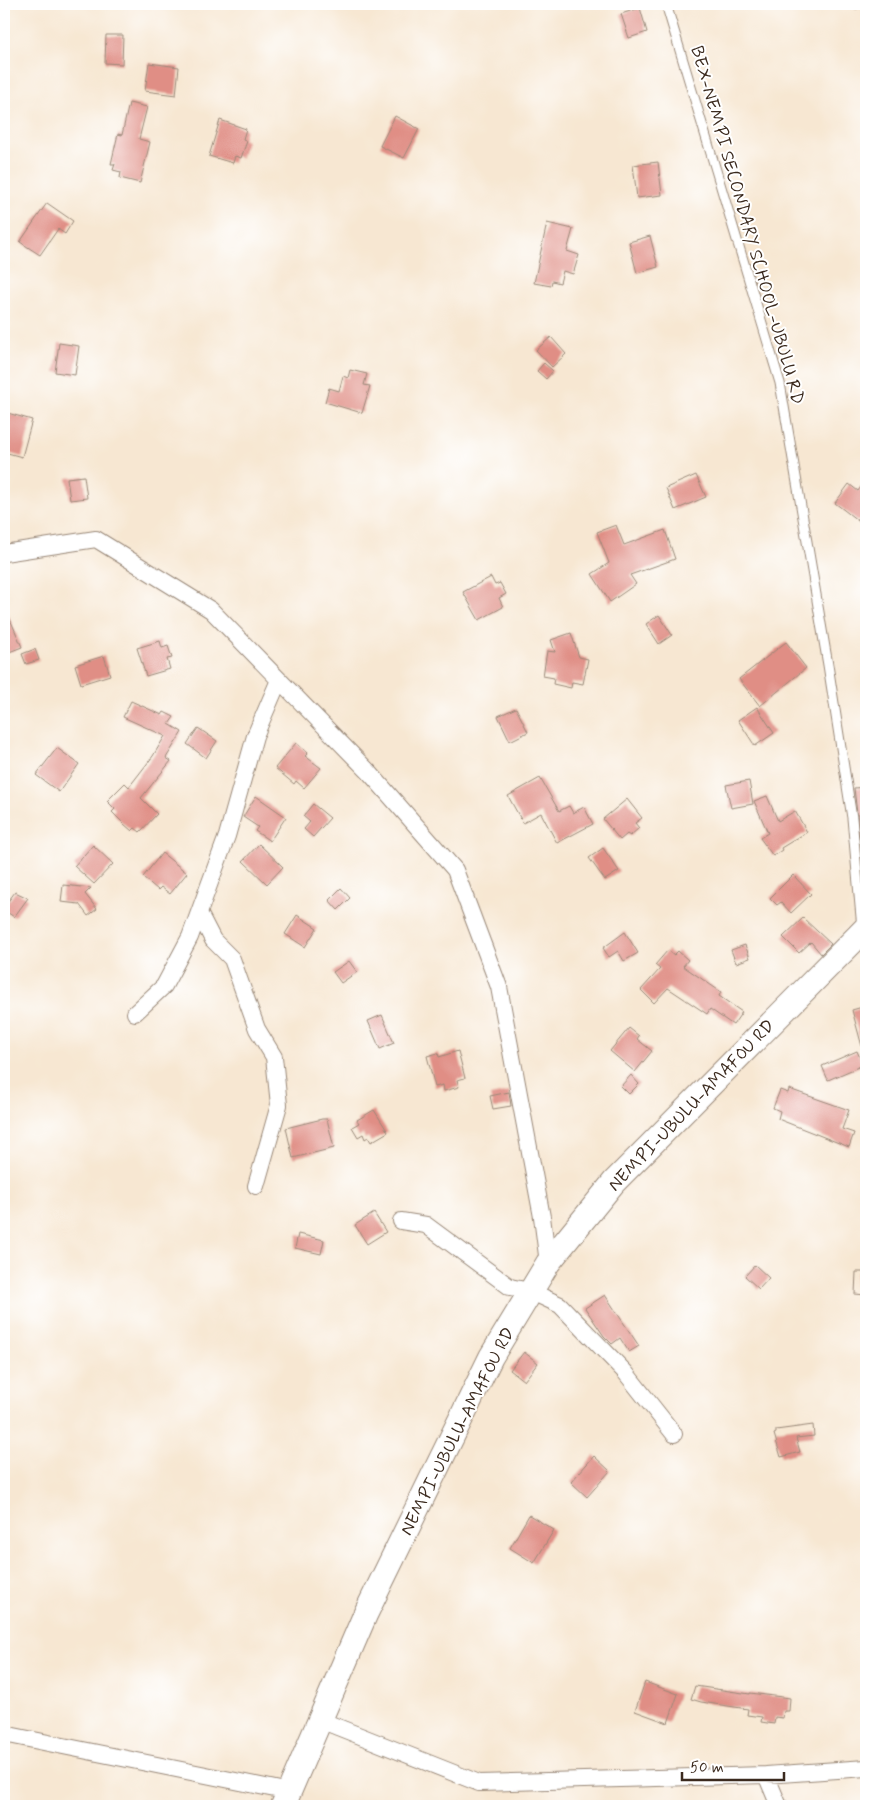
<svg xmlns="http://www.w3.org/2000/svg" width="870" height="1810" font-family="Mynerve,sans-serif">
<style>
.building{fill:#e08e85}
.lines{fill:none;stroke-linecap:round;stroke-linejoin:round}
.lane-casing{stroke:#998878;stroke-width:11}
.street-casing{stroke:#998878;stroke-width:18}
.secondary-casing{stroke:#998878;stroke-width:26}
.path{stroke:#998878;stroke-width:2.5;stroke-dasharray:4 4;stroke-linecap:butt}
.lane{stroke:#fff;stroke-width:9}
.street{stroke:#fff;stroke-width:16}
.secondary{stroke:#fff;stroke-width:24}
.labels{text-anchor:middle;stroke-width:4;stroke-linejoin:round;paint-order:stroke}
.street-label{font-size:18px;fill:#3b2a1e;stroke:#fff}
</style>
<rect width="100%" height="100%" fill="#fff"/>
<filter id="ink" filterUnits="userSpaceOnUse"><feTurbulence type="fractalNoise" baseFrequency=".02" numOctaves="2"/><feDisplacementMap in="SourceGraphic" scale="10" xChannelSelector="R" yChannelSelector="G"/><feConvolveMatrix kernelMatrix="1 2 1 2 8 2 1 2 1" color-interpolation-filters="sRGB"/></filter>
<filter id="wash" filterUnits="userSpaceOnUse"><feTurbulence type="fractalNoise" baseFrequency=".0096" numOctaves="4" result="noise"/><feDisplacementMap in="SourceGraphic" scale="20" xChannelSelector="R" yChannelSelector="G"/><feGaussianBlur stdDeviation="1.12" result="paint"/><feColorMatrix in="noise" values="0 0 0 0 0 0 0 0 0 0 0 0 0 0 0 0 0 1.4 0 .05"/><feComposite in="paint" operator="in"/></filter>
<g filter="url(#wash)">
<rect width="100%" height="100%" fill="#f7e7d2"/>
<g id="blocks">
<path class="building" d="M640 8 647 32 629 38 621 14Z
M106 35H123L122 64 105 63Z
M149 63 179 67 176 95 145 91Z
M129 103 147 107 139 139 150 142 140 183 120 178 121 172 113 170 115 164H111L118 134 122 135Z
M395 116 419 129 404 158 380 146Z
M220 120 246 129 243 139 247 141 241 158 235 156 233 163 209 156Z
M658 162 662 195 637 198 633 165Z
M47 203 73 221 65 234 58 229 40 255 20 242Z
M547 223 573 229 567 251 579 255 573 274 563 271 560 283 552 281 551 286 534 283Z
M650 236 658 267 637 273 629 242Z
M551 337 566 354 552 367 536 350Z
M59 343 79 346 75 375 55 372Z
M544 363 553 371 546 379 537 371Z
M350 370 367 374 364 385 370 386 362 413 325 402 329 388 339 391 343 376 348 378Z
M4 412 32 420 22 457 4 452Z
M696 475 706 497 675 510 666 488Z
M84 476 87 498 70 500 67 478Z
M866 480V527L835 503 849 484 858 491Z
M616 525 624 545 665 530 675 559 630 575 636 584 610 602 592 574 609 563 597 532Z
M491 577 495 585 500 583 506 594 499 598 503 607 479 620 463 592Z
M4 605 22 647 4 654Z
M659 615 672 635 659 644 646 624Z
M571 633 579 657 588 659 583 684 572 682 571 688 553 684 554 678 543 676 547 651 555 652 551 640Z
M160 641 162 648 168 646 172 658 167 659 170 669 146 676 137 648Z
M786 642 806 668 760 706 739 679Z
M35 649 39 660 26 664 22 654Z
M104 656 110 675 81 684 75 665Z
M131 701 162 715 164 712 174 717 169 724 182 732 166 758 171 761 141 798 157 814 140 832 135 828 132 831 124 824 112 812 115 809 107 801 125 783 129 787 153 756 165 736 123 717Z
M757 707 774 733 755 746 738 720Z
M516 708 528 732 510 741 498 716Z
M198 728 217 741 206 758 187 744Z
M296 743 308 753 305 756 321 768 304 788 296 781 294 784 275 768Z
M57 748 79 764 59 792 36 775Z
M540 778 559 811 569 806 573 813 584 807 593 824 557 843 541 813 523 823 508 796Z
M749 781 753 804 731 808 726 785Z
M866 787V839H860L854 788Z
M256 796 286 817 270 841 255 831 258 827 243 817Z
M767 796 778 821 795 811 807 832 781 848 782 850 773 856 760 838 768 833 754 801Z
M627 799 642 818 635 823 639 828 630 836 627 834 620 840 603 819Z
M313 804 330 818 313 837 304 829 310 822 303 816Z
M259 844 283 867 267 884 243 861Z
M93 845 113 864 94 884 74 866Z
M603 848 619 871 605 880 589 858Z
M162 853 187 873 170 894 161 887 158 890 143 877Z
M793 875 811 894 791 913 781 902 777 905 770 898Z
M63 885 91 888 85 894 97 909 88 916 79 904 61 902Z
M341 888 350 898 338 910 329 900Z
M15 892 28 898 14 917 4 910V907Z
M297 915 317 928 305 947 285 934Z
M803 918 831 944 821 954 811 942 799 953 783 937Z
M625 932 638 953 624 961 618 951 609 957 603 948Z
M745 945 750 958 736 963 731 950Z
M668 950 674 955 678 951 688 960 683 966 721 992 719 996 742 1012 733 1025 710 1009 707 1014 668 988 654 1003 641 990 660 969 655 965Z
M349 961 357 972 341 983 333 972Z
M866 1006V1049L863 1050 852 1010Z
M382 1015 394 1043 380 1049 368 1021Z
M629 1028 639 1036 637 1039 652 1051 635 1072 610 1051Z
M458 1051 465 1078 457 1080 459 1087 444 1091 443 1085 435 1087 427 1056 438 1053 439 1057Z
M857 1051 863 1065 828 1080 822 1066Z
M631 1075 639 1084 629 1094 621 1086Z
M789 1089 849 1110 842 1129 854 1133 849 1147 778 1119 780 1111 773 1108 780 1090 788 1093Z
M509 1092 511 1106 493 1109 490 1096Z
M374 1110 388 1132 371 1142 368 1137 365 1139 363 1134 358 1137 352 1127 359 1123 357 1120Z
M322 1119H327L334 1148 293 1158 286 1128Z
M374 1213 386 1232 367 1244 355 1225Z
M298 1234 324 1240 321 1254 295 1248Z
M755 1265 769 1278 759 1289 745 1276Z
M856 1272H866V1295L855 1294Z
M605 1295 639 1346 629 1352 620 1338 612 1344 604 1336 585 1308Z
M524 1352 538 1363 524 1381 510 1370Z
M813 1425 814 1436 796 1438 800 1452 781 1457 774 1434 776 1433V1430Z
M594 1456 610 1471 587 1497 571 1482Z
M529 1515 554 1530 534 1563 510 1548Z
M645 1682 678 1694 668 1723 635 1711Z
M695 1686 750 1694V1693L790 1698 789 1711H784L783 1718 775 1717 774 1724 761 1722 762 1717 747 1715 748 1709 701 1702 691 1699Z"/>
</g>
</g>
<g filter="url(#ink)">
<use href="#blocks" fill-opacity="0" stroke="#998878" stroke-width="1"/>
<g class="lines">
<defs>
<path id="lane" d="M666 4 780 383 828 665 852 818 862 928"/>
<path id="street" d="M4 553 96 539 211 610 370 773 455 870 499 987 542 1217 548 1263
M199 913 213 940 232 959 257 1029 274 1057 279 1105 256 1186
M135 1013 164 986 190 937 227 836 255 736 279 680
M401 1221 426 1225 510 1287 530 1291 560 1305 625 1372 674 1434
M320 1720 479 1783 766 1775 866 1768
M4 1734 290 1792
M766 1775 779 1806"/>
<path id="secondary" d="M283 1806 365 1615 491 1357 548 1263 614 1182 866 928"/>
</defs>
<use href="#lane" class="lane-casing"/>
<use href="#street" class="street-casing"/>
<use href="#secondary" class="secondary-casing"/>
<path class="path" d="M806 4 866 9"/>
<use href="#lane" class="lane"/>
<use href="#street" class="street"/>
<use href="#secondary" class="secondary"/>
</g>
</g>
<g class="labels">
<g class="street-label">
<text transform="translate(748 225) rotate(74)" y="6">BEX-NEMPI SECONDARY SCHOOL-UBULU RD</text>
<text transform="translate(691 1105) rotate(-46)" y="6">NEMPI-UBULU-AMAFOU RD</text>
<text transform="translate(457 1431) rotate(-63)" y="6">NEMPI-UBULU-AMAFOU RD</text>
</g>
</g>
<rect width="870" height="1810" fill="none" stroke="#fff" stroke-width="20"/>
<path d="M682 1772v8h102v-8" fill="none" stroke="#3b2a1e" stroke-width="2.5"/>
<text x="690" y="1772" font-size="15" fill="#3b2a1e" stroke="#ffffff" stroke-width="4" paint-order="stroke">50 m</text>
</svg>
